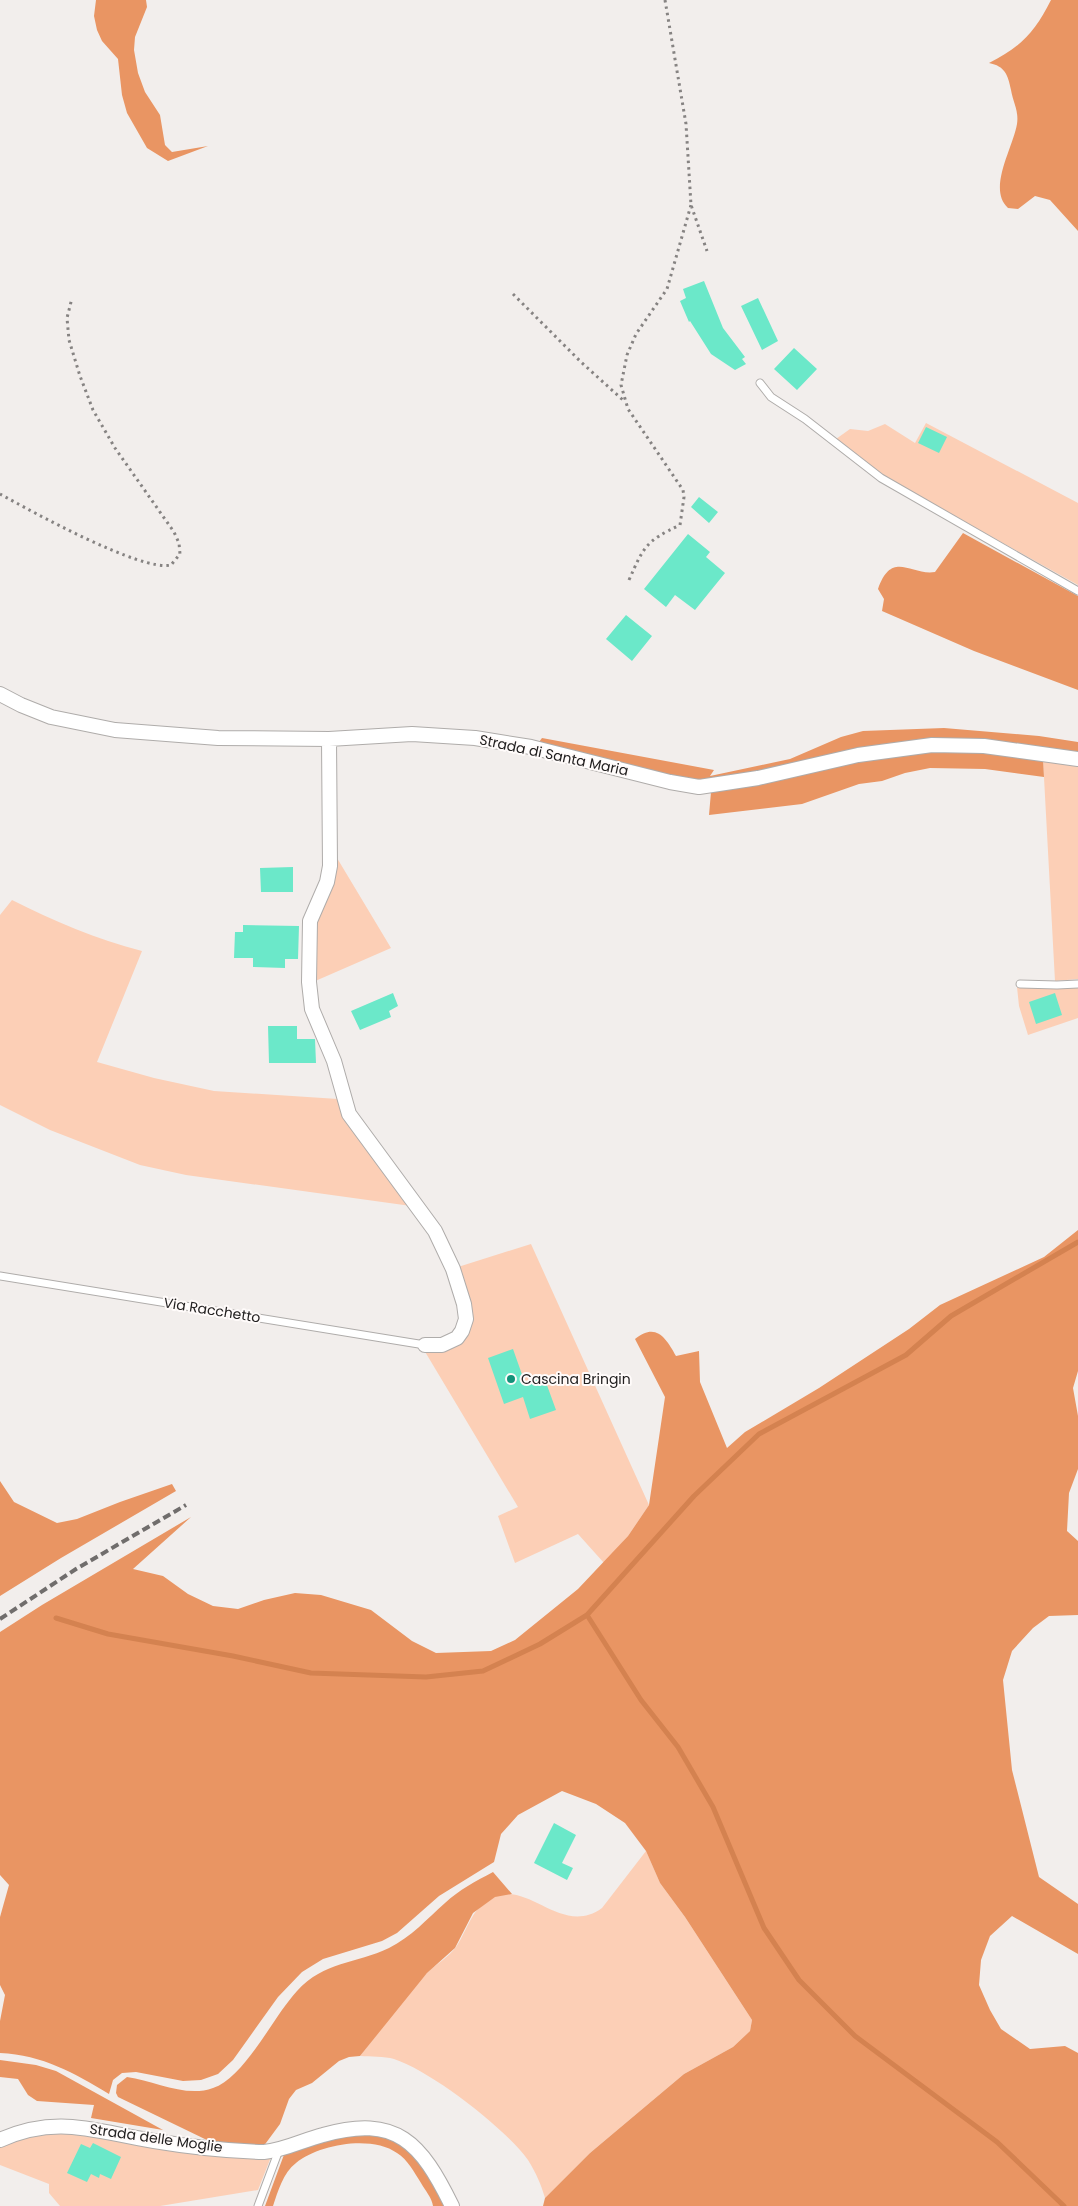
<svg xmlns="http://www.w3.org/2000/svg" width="1078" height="2206" font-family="Poppins,sans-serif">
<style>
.green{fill:#fccfb6}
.forest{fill:#e99563}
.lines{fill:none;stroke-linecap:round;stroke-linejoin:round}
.stream{stroke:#d48250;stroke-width:5}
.building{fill:#6be8c9}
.service-casing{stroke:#afacaa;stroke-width:9}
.minor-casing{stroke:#afacaa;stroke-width:16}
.path{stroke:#868382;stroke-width:3;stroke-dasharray:2.5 4;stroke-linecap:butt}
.service{stroke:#fff;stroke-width:7}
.minor{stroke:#fff;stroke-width:14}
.rail{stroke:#706d6c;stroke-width:4;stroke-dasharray:8 4;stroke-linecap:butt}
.poi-dot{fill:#13927a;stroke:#fffbfa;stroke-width:2}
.labels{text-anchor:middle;stroke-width:4;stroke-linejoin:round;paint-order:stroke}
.street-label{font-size:14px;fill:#232121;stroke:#fffbfa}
.poi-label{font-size:14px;fill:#232121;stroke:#fffbfa;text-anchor:start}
</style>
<rect width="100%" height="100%" fill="#f2eeec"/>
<path class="green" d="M926 423 1078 503V585L885 477 836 439 850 429 868 431 885 424 915 443Z
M1043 759 1078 763V979L1055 981Z
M337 858 391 948 313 982 314 927Z
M12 900C54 921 96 939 142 951L97 1062 154 1078 214 1091 338 1099 411 1206 186 1175 140 1165 50 1130 0 1105V915Z
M1017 987 1057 989 1078 987V1018L1028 1035 1019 1006Z
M531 1244 649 1505 628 1536 604 1563 578 1534 515 1563 498 1516 518 1507 424 1350 461 1341 458 1267Z
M646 1851 660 1883 685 1917 752 2020 750 2031 733 2047 684 2074 590 2153 545 2198C541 2184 536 2173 528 2160 505 2128 431 2071 394 2059 384 2056 371 2057 360 2056 382 2028 403 1998 427 1973 436 1964 449 1957 456 1947 469 1928 470 1909 494 1897 529 1881 562 1937 602 1908Z
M70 2131 271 2157 258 2190 160 2206H60L49 2193V2184L0 2165V2145L32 2134Z"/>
<path class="forest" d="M96 0H146L147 7 135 37 134 50 138 73 145 92 160 115 165 145 172 152 208 146 168 161 147 148 127 113 122 95 118 59 102 41 97 30 94 16Z
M1051 0H1078V231L1050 200 1035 196 1018 209 1008 208C987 189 1013 148 1017 124 1019 111 1013 102 1011 90 1008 75 1005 66 989 63 1021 47 1035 32 1051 0Z
M963 533 1078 596V690L974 651 882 611 884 599 878 589C892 549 911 576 935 572Z
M944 728 1039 736 1078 742V754L981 741 696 782 539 742 542 738 714 770 710 776 790 759 841 737 863 731Z
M962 750 1043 759 1044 777 985 769 930 768 905 773 882 781 859 784 802 804 709 815 711 792C779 780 847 759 916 751 931 750 947 750 962 750Z
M1078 1230V1371L1073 1388 1078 1416V1469L1069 1493 1067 1531 1078 1541V1615L1049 1616 1033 1628 1012 1651 1003 1680 1012 1770 1039 1877 1078 1904V1954L1012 1916 990 1936 981 1960 979 1985 990 2010 1001 2029 1030 2049 1065 2046 1078 2053V2206H543L545 2198 590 2153 684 2074 733 2047 750 2031 752 2020 685 1917 660 1883 646 1851 625 1823 596 1804 562 1791 518 1815 501 1834 494 1862 439 1896 397 1933 382 1941 323 1959 302 1972 278 1997 233 2060 218 2074 201 2080 183 2081 136 2072 122 2073 113 2080 109 2094C74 2073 43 2055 0 2053V2021L5 1995 0 1985V1917L9 1885 0 1875V1632L42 1605 191 1517 133 1569 163 1576 188 1594 213 1606 238 1609 264 1600 295 1593 321 1595 371 1610 412 1641 436 1653 491 1651 515 1640 578 1589 628 1536 649 1505 665 1397 635 1339C656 1322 666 1338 676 1356L699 1351 700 1382 727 1448 745 1432 819 1388 909 1329 940 1305 1044 1257Z
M0 1481 14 1502 57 1523 77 1519 120 1502 172 1484 176 1491 61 1558 0 1596Z
M493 1872 512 1894 495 1897 473 1913 455 1948 427 1973 360 2056 349 2057 339 2061 312 2083 296 2090 289 2099 280 2124 263 2147 211 2142 118 2097 116 2093 117 2085 127 2077C155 2081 186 2098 213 2088 245 2077 273 2017 297 1991 324 1961 356 1964 389 1948 411 1937 427 1919 445 1903 459 1890 476 1881 493 1872Z
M0 2060 36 2065 56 2071 163 2130 91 2118 94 2105 37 2101 28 2095 18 2079 0 2077Z
M358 2132 391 2136 419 2159 447 2206H433C432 2198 425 2190 421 2183 414 2172 408 2160 397 2153 372 2135 319 2144 296 2163 283 2173 278 2191 273 2206H265L285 2152Z"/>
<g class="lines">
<path class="stream" d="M587 1615 641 1700 678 1747 713 1807 764 1928 799 1980 855 2036 997 2142 1064 2206
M56 1618 108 1634 233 1656 311 1673 426 1677 483 1671 540 1644 587 1615 694 1496 759 1434 906 1355 951 1316 1078 1242"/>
</g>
<path class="building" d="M704 281 723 328 745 357 742 359 746 364 735 370 711 354 690 321 689 322 680 301 686 298 683 289Z
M758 298 778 341 762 350 741 306Z
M794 348 817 369 797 390 774 369Z
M926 427 947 437 939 453 918 443Z
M699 497 718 512 709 523 691 507Z
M688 534 710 552 706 557 725 573 695 610 675 595 666 607 644 589Z
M626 615 652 636 632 661 606 639Z
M293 867V892H261L260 868Z
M243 925 299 926 298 959H285V968L253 967V958H234L235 932H243Z
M393 993 398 1006 389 1011 391 1017 360 1030 351 1011Z
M1055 993 1062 1015 1036 1024 1029 1002Z
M268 1026H297V1039H315L316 1063H269Z
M513 1349 525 1383 544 1377 556 1410 530 1419 523 1397 504 1404 488 1358Z
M554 1823 576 1835 562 1863 573 1868 567 1880 534 1863Z
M93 2143 121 2157 111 2179 100 2174 99 2178 91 2174 87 2182 67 2173 81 2144 90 2148Z"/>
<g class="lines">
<defs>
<path id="service" d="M760 383 771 397 805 419 881 478 1078 591
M1020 984 1057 985 1078 984
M0 1276 425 1345
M258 2206 279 2150"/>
<path id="minor" d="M0 694 21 705 51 717 115 730 218 738 329 739 412 734 475 738 531 747 670 782 699 787 758 778 858 755 932 745 984 746 1078 759
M329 739 330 866 327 882 310 921 309 982 312 1009 334 1061 349 1114 435 1231 453 1269 464 1304 466 1319 462 1331 457 1338 442 1345H425
M0 2140C58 2114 96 2132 154 2141 190 2147 228 2151 264 2152 285 2150 303 2140 323 2135 397 2114 421 2143 452 2206"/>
</defs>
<use href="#service" class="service-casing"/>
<use href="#minor" class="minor-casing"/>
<path class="path" d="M665 0 686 124 691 205 707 251
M513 294 581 362 624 401
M0 494C31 511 141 572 171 565L180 554 179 543 174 532 115 448 93 410 80 376 69 340 67 318 72 298
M629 580C644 546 646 541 680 525L684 497 683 490 628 409 621 385 627 355 636 334 667 289 691 205"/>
<use href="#service" class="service"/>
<use href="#minor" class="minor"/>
<path class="rail" d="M0 1619 76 1569 186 1505"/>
</g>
<circle class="poi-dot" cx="511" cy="1379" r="5"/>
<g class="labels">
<g class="street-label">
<text transform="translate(554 755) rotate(12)" y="5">Strada di Santa Maria</text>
<text transform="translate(212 1310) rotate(9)" y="5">Via Racchetto</text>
<text transform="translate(156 2138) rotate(8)" y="5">Strada delle Moglie</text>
</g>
<g class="poi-label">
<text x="521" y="1384">Cascina Bringin</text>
</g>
</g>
</svg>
